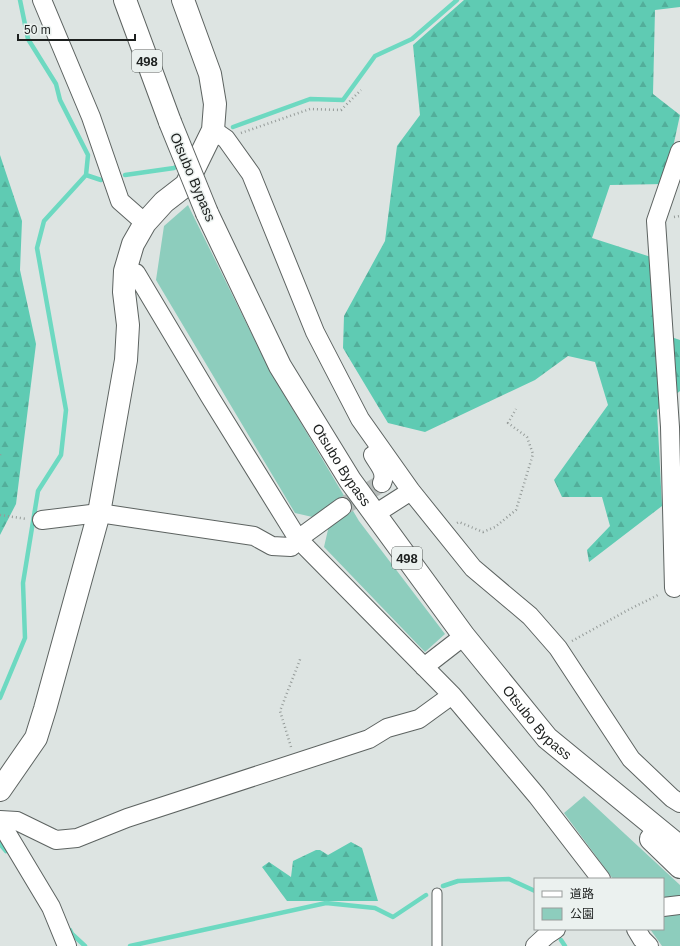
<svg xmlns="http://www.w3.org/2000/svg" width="680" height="946" font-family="Helvetica,'Noto Sans JP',sans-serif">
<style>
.green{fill:#8dcdbd}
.forest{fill:url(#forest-firs)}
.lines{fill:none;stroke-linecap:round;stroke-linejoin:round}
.stream{stroke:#6dd9c1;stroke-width:4.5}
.street-tunnel{stroke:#b7bdbb;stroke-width:18;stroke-dasharray:18 9;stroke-linecap:butt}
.lane-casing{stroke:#5d6361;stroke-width:11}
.street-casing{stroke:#5d6361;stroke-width:20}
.secondary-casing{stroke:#5d6361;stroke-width:24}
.highway-casing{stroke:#5d6361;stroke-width:24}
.path{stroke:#959b99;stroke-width:2.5;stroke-dasharray:1 3;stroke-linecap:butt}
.lane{stroke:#fff;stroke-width:9}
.street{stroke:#fff;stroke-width:18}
.secondary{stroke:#fff;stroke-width:22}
.highway{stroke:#fff;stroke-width:22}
.highway-bridge-casing{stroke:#5d6361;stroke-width:24;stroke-linecap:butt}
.highway-bridge{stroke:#fff;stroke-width:22}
.labels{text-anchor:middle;stroke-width:3;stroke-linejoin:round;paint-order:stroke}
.shield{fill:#ebf1ef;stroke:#5b5f5d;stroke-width:1}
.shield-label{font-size:13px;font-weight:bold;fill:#1d201f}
.street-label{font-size:14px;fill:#1d201f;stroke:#ebf1ef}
</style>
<defs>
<pattern id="forest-firs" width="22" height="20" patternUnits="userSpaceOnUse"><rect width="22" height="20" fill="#5fcbb3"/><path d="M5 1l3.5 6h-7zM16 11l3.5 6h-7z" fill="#52ae9a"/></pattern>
</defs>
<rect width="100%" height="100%" fill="#dde4e2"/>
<path class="green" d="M188 205 269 369 359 521 445 634 425 652 324 547 330 521 295 513 156 280 164 226Z
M584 796 680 885V946H662L650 929H663V879H613L564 813Z"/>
<path class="forest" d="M464 0H680V7L655 10 653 94 680 115 665 184 610 185 592 238 651 257 656 332 680 340V391L657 410 662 506 589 562 587 550 610 526 602 497H562L554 480 608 405 595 362 568 356 535 380 425 432 388 423 343 348 344 316 385 241 397 146 420 115 413 45Z
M0 155 22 221 20 270 36 344 16 504 0 535Z
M351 842 362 848 378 901H287L262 867 269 862 291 877 293 861 316 850H320L328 855Z"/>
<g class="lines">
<path class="stream" d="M233 127 310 99 343 100 375 56 412 39 457 0
M86 175 101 180
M125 175 174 168 180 164
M0 698 25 638 23 583 38 491 61 455 66 410 37 248 44 221 86 175 88 155 60 100 56 84 28 39 20 0
M0 844 6 851
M443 886 458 881 509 879 535 891
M70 930 72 934 85 946
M561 940 565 946
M130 946 326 903 375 908 393 917 426 895"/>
<path class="street-tunnel" d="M342 507 382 483"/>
<defs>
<path id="lane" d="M437 946V893"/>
<path id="street" d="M42 0 91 117 120 201 145 223
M213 130 226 139 251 174 315 332 360 419 411 491 473 568 530 616 558 648 631 759 672 798 680 803
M125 271 136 273 210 397 298 539 452 695 537 796 601 879
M373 455C378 464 387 472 382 483
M375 514 411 491
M42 520 99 513 254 536 272 546 291 547 298 539 342 507
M674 588 670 427 656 221 680 151
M424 667 464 636
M0 820 17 821 56 840 77 838 127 818 369 739 387 728 419 719 452 695
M0 822 51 907 67 946
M663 907 680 905
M636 929 642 939 649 946
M535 946 547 935 556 929"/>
<path id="secondary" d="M0 790 36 738 45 709 99 513 126 360 128 325 124 292 125 271 133 244 145 223 164 202 186 185 213 130 215 104 210 74 183 0"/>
<g id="highway">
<path d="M125 0 170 122"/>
<path id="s1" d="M207 213 280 366 350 480 464 636 547 738 680 847"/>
<path d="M651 839 680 867"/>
</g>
</defs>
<use href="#lane" class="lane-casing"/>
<use href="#street" class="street-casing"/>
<use href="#secondary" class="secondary-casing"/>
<use href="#highway" class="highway-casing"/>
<path class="path" d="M241 133 310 109 341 110 361 90
M674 217 680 216
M0 455 1 453
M0 515 27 519
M457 523 459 522 483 532 495 527 516 510 533 454 527 437 508 423 516 409
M572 641 628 610 660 594
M291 747 280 711 301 657"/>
<use href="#lane" class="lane"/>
<use href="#street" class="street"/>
<use href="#secondary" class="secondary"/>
<use href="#highway" class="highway"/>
<defs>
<path id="highway-bridge" d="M170 122 207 213"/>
</defs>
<use href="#highway-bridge" class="highway-bridge-casing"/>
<use href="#highway-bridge" class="highway-bridge"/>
</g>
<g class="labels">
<g class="shield">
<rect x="132" y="50" width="30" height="22" rx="3"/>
<rect x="392" y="547" width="30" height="22" rx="3"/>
</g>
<g class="shield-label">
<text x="147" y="66">498</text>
<text x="407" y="563">498</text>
</g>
<g class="street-label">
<text transform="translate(193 177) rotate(67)" y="5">Otsubo Bypass</text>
<text dy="5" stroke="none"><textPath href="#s1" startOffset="286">Otsubo Bypass</textPath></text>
<text dy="5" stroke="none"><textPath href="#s1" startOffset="610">Otsubo Bypass</textPath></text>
</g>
</g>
<rect x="534" y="878" width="130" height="52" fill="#ebf1ef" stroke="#999d9c"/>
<rect x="542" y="891" width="20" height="6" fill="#ffffff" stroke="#999d9c"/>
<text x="570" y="898" font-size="12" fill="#1d201f">道路</text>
<rect x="542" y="908" width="20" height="12" fill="#8dcdbd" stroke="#999d9c"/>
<text x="570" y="918" font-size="12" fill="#1d201f">公園</text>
<path d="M18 34v6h117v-6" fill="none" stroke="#1d201f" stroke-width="2"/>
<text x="24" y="34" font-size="12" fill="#1d201f" stroke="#ebf1ef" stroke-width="3" paint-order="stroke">50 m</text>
</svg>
